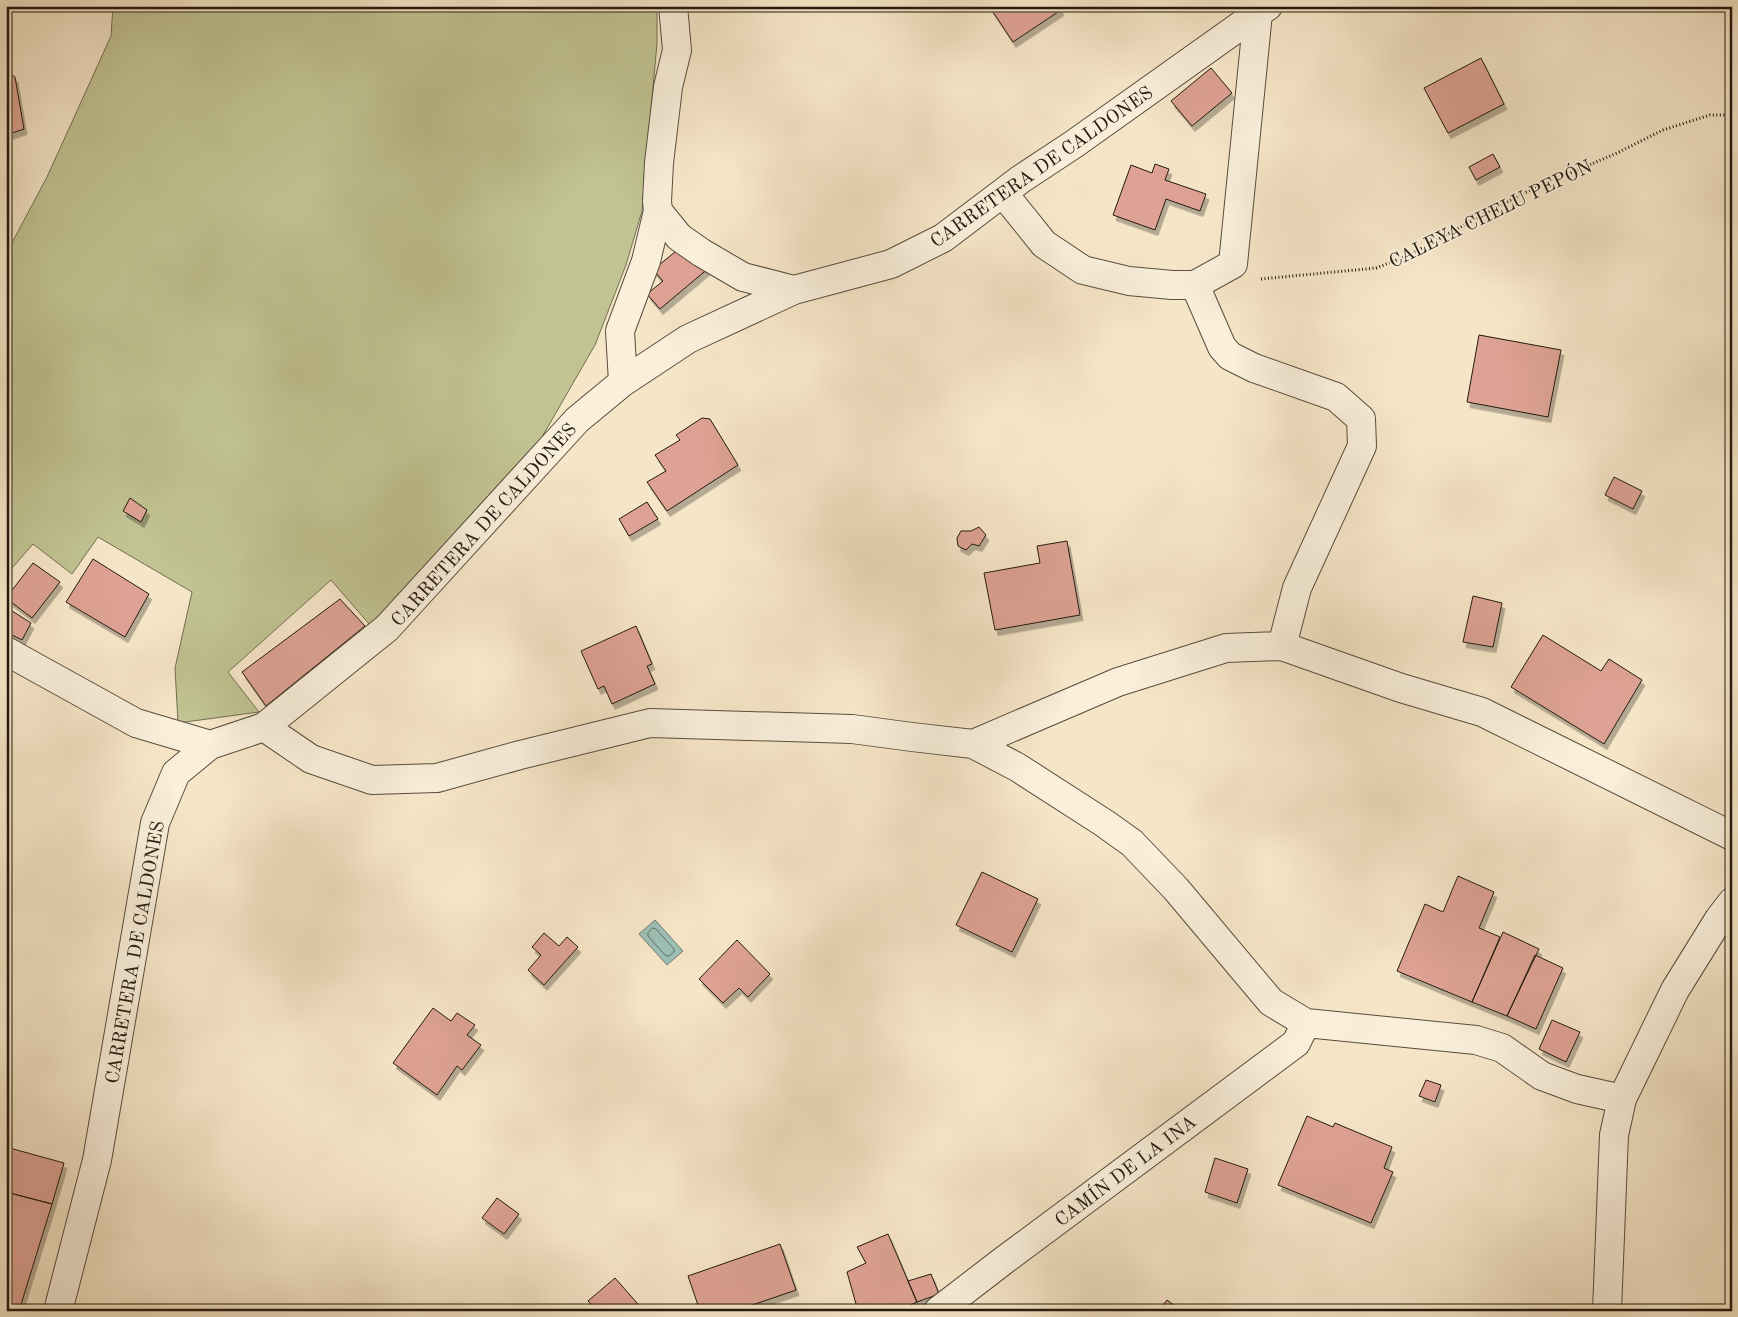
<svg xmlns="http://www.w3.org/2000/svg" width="1738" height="1317" font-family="'Old Standard TT',serif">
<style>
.green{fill:#c1c393;stroke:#726e51}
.water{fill:#9dc0b6;stroke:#6c7e73}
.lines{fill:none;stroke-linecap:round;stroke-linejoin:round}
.shore{stroke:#606d62;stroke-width:1}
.building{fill:#dda293;stroke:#231a0f;filter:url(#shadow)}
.minor-casing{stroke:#584d3d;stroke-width:30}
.path{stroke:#231a0f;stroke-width:3;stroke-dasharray:1 2.5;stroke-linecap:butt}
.minor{stroke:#f9efdb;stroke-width:28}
.labels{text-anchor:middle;stroke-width:4;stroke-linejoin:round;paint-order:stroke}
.street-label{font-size:19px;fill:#231a0f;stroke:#f9efdb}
</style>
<defs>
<filter id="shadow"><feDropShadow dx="3" dy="5.5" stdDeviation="0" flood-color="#0004"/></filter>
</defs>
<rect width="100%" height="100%" fill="#f6e6c8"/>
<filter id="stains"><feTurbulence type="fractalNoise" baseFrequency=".004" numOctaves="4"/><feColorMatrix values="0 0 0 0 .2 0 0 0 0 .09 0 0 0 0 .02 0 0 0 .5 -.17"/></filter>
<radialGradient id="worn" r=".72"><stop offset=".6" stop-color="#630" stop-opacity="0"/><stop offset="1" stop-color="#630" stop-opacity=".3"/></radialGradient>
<path class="green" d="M113 6H657V43L642 211 626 265 595 345 542 437 370 625 331 580 228 672 259 712 178 723 175 668 192 592 98 537 72 574 33 544 6 575V254L47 177 111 36Z"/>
<path class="water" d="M655 920 683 951 667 965 639 934Z"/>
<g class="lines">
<path class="shore" d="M653 928 656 929 674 949V952L669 956H666L648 936V933Z"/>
</g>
<path class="building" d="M989 6H1059L1061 10 1013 42Z
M1481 58 1504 104 1448 133 1424 88Z
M1211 68 1232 93 1192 126 1171 101Z
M6 71 15 77 24 129 6 135Z
M1493 154 1500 167 1476 180 1469 167Z
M1155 164 1169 169 1165 180 1206 194 1200 211 1166 199 1155 230 1113 215 1131 165 1152 173Z
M681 247 710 267 660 309 647 294 663 281 653 270Z
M1479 335 1561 350 1548 417 1467 402Z
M702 418 710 419 738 465 667 511 647 482 666 471 655 455 680 440 676 435Z
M1614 477 1642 491 1633 509 1605 495Z
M130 498 147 510 141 522 123 511Z
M647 502 658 519 629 536 619 519Z
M979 527 986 535 979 546 972 544 966 550 958 546 957 538 961 531H971Z
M1067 541 1080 615 995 630 984 573 1040 563 1037 546Z
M93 559 149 594 125 637 66 602Z
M33 563 60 582 32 618 6 598Z
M1473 596 1502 603 1493 647 1463 642Z
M340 599 365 626 266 706 242 672Z
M6 607 31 623 22 640 6 632Z
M636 626 652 664 647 666 655 684 612 704 604 686 598 689 581 651Z
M1543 635 1601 671 1609 659 1642 680 1604 744 1511 687Z
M982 872 1038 899 1012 952 956 925Z
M1458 876 1494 892 1479 928 1500 937 1472 1002 1397 971 1425 904 1443 912Z
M1503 932 1539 949 1507 1016 1472 1002Z
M544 933 559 946 567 937 578 947 544 985 528 970 541 955 532 947Z
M737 940 770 974 748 997 739 988 723 1003 699 979Z
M1535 955 1563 968 1536 1029 1507 1016Z
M433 1008 451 1021 457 1013 475 1025 467 1035 481 1045 462 1070 457 1066 437 1095 393 1063Z
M1552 1020 1580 1032 1566 1062 1539 1049Z
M1426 1080 1441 1085 1435 1102 1419 1096Z
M1307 1116 1333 1127 1335 1123 1392 1147 1384 1168 1393 1172 1371 1223 1278 1185Z
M6 1147 64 1163 52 1204 6 1192Z
M1215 1158 1248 1169 1237 1203 1205 1192Z
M6 1192 52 1204 19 1311H6Z
M497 1198 519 1214 504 1234 482 1218Z
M888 1234 917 1302 898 1311H887L886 1308 858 1311 847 1272 866 1263 857 1247Z
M780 1244 796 1290 735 1311H700L688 1276Z
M931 1274 939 1294 917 1302 908 1281Z
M615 1278 644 1311H597L588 1301Z
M1167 1300 1182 1311H1159Z"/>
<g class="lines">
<defs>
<path id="minor" d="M1258 13 1233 264 1195 285 1222 347 1230 356 1254 368 1336 397 1361 419 1362 446 1297 588 1282 646
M1003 193 1044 244 1083 270 1129 281 1172 285H1195
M658 211 679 237 702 253 743 277 794 290
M623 382 620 331 646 261 658 211 657 201 659 163 668 87 677 50 673 6
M6 651 136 723 210 745
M264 727 311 759 372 780 437 778 520 755 650 723 852 729 912 737 973 744 1017 767 1104 823 1132 843 1176 889 1271 1002 1306 1023 1476 1040 1502 1048 1542 1076 1577 1089 1622 1099
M973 744 1118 682 1226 648 1282 646 1401 688 1482 712 1732 836
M58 1311 97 1160 155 823 176 773 210 745 264 727 387 628 577 420 623 382 688 339 794 290 891 264 943 238 1021 179 1074 144 1268 6
M938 1311 1003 1261 1296 1043 1306 1023
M1607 1311 1614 1135 1622 1099 1675 990 1719 919 1732 902"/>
</defs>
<use href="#minor" class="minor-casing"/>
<path class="path" d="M1261 279 1376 268 1407 256 1522 194 1617 153 1663 130 1710 115H1732"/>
<use href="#minor" class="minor"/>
</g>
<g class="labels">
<g class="street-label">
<text transform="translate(1041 166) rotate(-35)" y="7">CARRETERA DE CALDONES</text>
<text transform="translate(1490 213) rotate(-26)" y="7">CALEYA CHELU PEPÓN</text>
<text transform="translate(483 524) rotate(-48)" y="7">CARRETERA DE CALDONES</text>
<text transform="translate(134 952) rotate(-80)" y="7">CARRETERA DE CALDONES</text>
<text transform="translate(1125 1170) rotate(-37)" y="7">CAMÍN DE LA INA</text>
</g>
</g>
<rect width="1738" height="1317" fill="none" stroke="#f6e6c8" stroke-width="25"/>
<rect x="8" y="8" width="1723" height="1302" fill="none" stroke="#231a0f" stroke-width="2.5"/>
<rect x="12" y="12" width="1713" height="1292" fill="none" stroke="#231a0f"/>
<rect width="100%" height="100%" filter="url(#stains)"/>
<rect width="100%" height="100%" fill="url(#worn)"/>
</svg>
